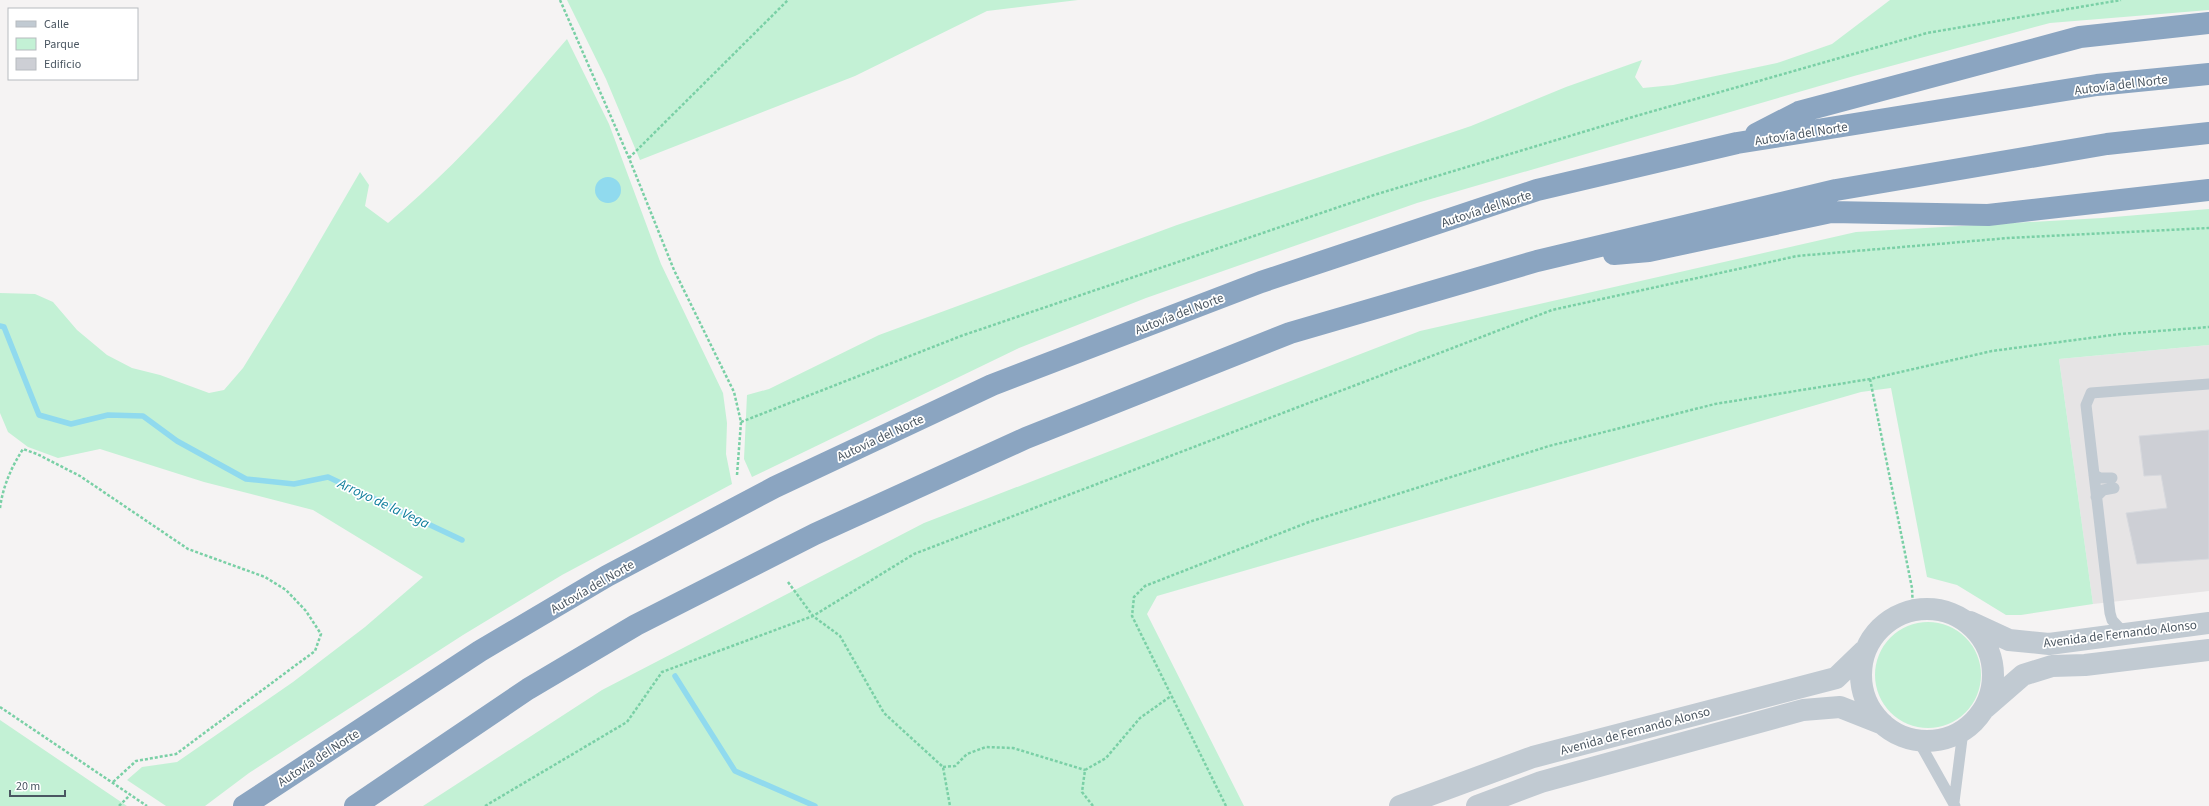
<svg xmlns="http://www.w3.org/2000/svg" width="2209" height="806" font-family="'Source Sans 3',sans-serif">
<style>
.education{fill:#e6e4e5}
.green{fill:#c3f1d5}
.water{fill:#90daee}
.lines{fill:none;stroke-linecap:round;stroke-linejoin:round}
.stream{stroke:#90daee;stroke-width:5.5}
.building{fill:#cdcfd5;stroke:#d7d9de}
.path{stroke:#7ad0a6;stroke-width:2.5;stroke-dasharray:3 2;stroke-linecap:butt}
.service{stroke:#c1cad2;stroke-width:11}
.tertiary{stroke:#c1cad2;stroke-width:22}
.motorway{stroke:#8ba5c1;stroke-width:22}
.labels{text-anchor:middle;stroke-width:3.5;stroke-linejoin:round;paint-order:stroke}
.street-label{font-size:13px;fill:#4a5661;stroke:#fff}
.water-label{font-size:14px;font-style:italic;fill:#0c7c9b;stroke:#fff}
</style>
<rect width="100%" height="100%" fill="#f5f3f3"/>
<path class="education" d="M2209 345V591L2093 604 2059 359Z"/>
<path class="green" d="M567 0H1078L987 11 855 76 640 160 606 79Z
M1890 0H2209V10L2050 23 1854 76 1417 203 1146 298 1019 348 752 477 744 459 747 395 769 389 879 335 1177 225 1471 126 1566 87 1642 60 1635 77 1643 88 1673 85 1777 63 1832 44Z
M567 39 609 124 661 264 723 393 727 423 726 454 732 484 562 575 463 635 249 773 205 806H166L127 780 142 767 177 762 293 682 365 627 423 577 313 510 204 482 100 449 58 458 28 447 8 432 0 413V293L35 294 53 302 77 330 107 355 132 368 160 375 209 393 224 390 243 368 290 292 360 172 369 185 365 206 388 223C454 168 512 103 567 39Z
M2209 209V345L2059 359 2093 604 2021 615H2006L1957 585 1927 577 1891 388 1861 392 1157 596 1147 614 1244 806H423L602 690 924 523 1420 331 1856 232 2102 218Z
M1875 675a53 53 0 1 1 106 0a53 53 0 1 1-106 0Z
M0 720 127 806H0Z"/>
<path class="water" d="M595 190a13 13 0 1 1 26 0a13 13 0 1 1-26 0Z"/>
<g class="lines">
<path class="stream" d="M0 326 4 327 39 415 71 424 108 415 143 416 177 441 246 479 294 484 328 477 462 540
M675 676 735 771 815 806"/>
</g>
<path class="building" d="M2209 430V559L2137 564 2126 513 2167 508 2161 475 2144 476 2139 436Z"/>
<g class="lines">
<path class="path" d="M560 0 629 158 674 270 734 392 741 422 737 475
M629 158 788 0
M1870 379 1912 588 1913 610
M741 422 961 336 1374 195 1636 116 1927 33 2121 0
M0 508C3 486 11 468 23 449L37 454 80 476 188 549 265 577 286 590 306 611 321 634 315 651 176 754 136 761 112 783
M788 582 813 616 840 636 884 713 943 767 950 806
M0 707 147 806
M943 767 955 766 967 754 986 747 1013 748 1085 770
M119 806 130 795
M485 806 627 722 662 672 813 616 914 554 1552 310 1797 256 2008 238 2209 228
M1093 806 1082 792 1085 770 1106 758 1140 718 1171 696
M1226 806 1132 616 1134 597 1145 586 1309 522 1549 446 1715 404 1870 379 1992 351 2120 334 2209 327"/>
<path class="service" d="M2094 475 2100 478H2112
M2096 497 2103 490 2114 488
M2125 634 2112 620 2110 613 2086 405 2091 393 2209 384
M1918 740 1955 806
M1954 802 1963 731"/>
<path class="tertiary" d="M1861 675a66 66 0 1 1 132 0a66 66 0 1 1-132 0Z
M1970 622 2009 640 2049 644 2209 623
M1985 708 2023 675 2052 666 2085 665 2209 650
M1400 806 1533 757 1836 678 1864 651
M1477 806 1541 782 1803 710 1840 707 1883 724"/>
<path class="motorway" d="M1756 134 1799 112 2080 37 2209 23
M1614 254 1649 251 1831 212 1988 215 2209 190
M244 806 480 651 607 576 775 487 992 385 1261 282 1537 190 1737 143 2097 85 2209 74
M355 806 528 689 636 625 815 534 1026 438 1290 333 1537 261 1836 190 2107 144 2209 133"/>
</g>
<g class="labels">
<g class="street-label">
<text transform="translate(2121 84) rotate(-7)" y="5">Autovía del Norte</text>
<text transform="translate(1801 133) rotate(-9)" y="5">Autovía del Norte</text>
<text transform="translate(1486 208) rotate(-18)" y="5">Autovía del Norte</text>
<text transform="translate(1179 313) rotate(-21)" y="5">Autovía del Norte</text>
<text transform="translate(880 437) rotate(-25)" y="5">Autovía del Norte</text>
<text transform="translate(592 586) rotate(-30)" y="5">Autovía del Norte</text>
<text transform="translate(2120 633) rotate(-7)" y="5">Avenida de Fernando Alonso</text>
<text transform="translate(1635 730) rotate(-15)" y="5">Avenida de Fernando Alonso</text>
<text transform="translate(318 757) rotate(-33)" y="5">Autovía del Norte</text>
</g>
<g class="water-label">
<text transform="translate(384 503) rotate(25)" y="5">Arroyo de la Vega</text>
</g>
</g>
<rect x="8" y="8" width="130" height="72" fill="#ffffff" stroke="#b7bbc0"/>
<rect x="16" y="21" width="20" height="6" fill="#c1cad2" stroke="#b7bbc0"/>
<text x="44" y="28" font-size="12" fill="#4a5661">Calle</text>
<rect x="16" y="38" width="20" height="12" fill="#c3f1d5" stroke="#b7bbc0"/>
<text x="44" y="48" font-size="12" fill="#4a5661">Parque</text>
<rect x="16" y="58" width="20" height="12" fill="#cdcfd5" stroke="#b7bbc0"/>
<text x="44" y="68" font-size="12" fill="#4a5661">Edificio</text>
<path d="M10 790v6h55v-6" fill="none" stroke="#4a5661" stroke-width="2"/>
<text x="16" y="790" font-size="12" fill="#4a5661" stroke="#ffffff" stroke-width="3" paint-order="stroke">20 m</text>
</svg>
